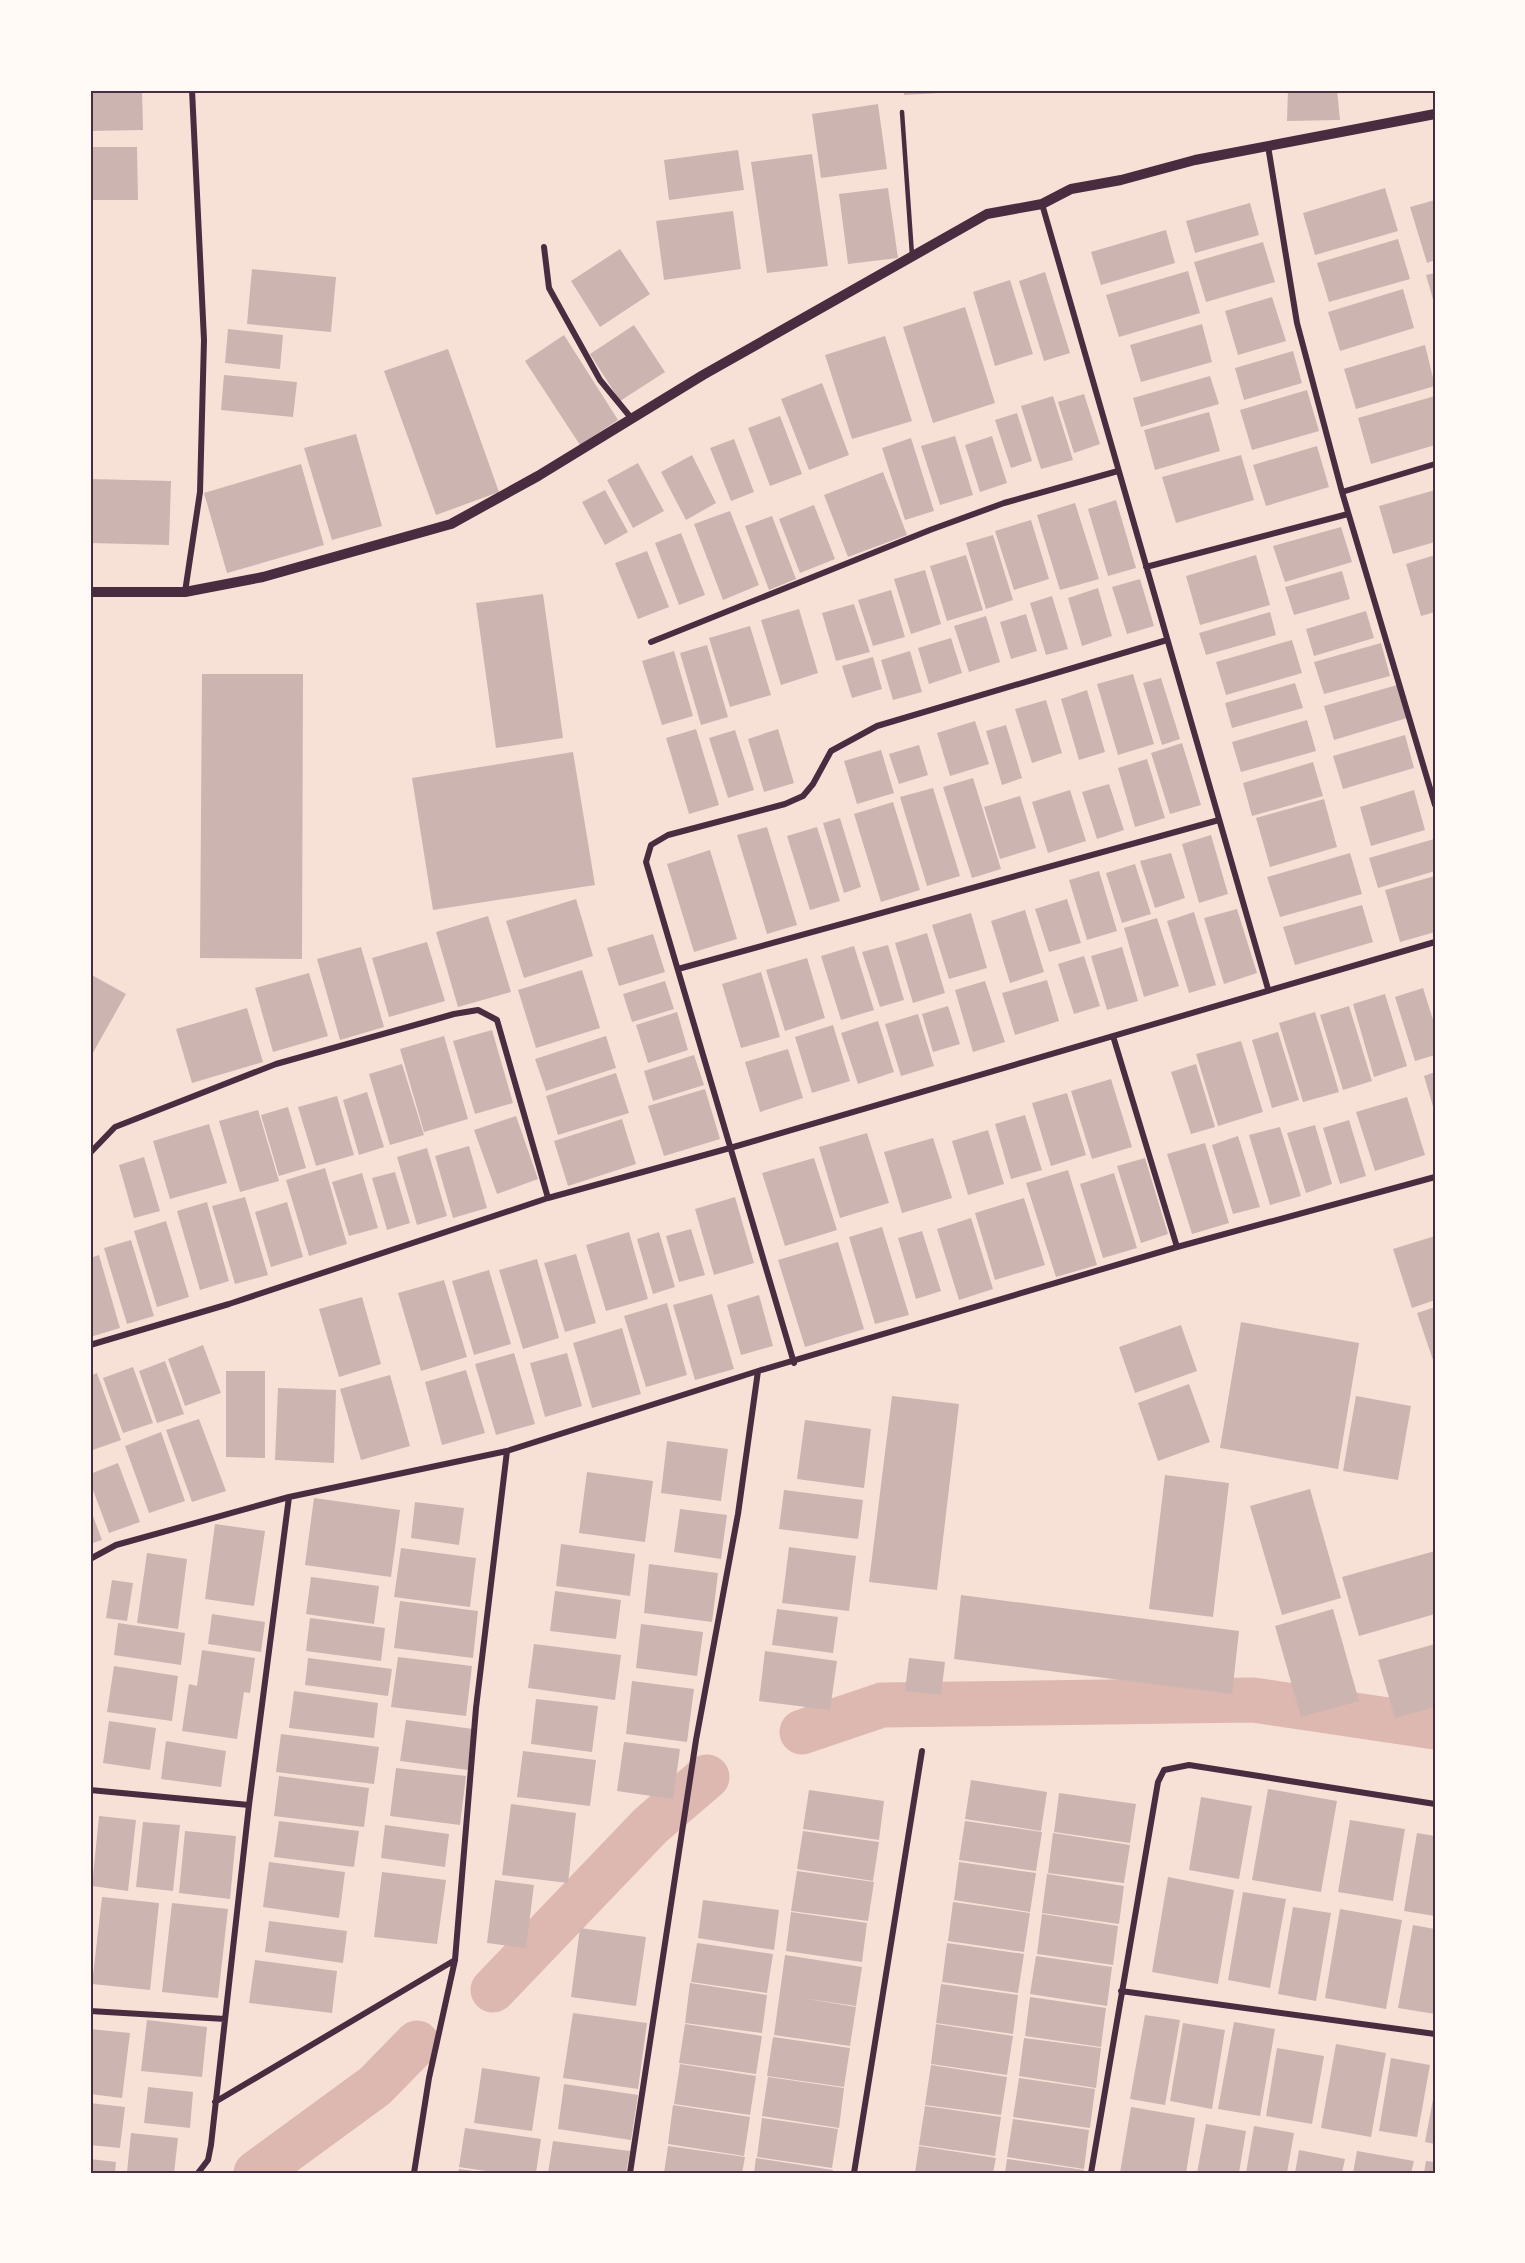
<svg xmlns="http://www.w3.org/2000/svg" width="1525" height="2263" font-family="'Source Sans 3',sans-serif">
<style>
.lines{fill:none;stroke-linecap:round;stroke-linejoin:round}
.canal{stroke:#dcb8b0;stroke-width:45}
.building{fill:#ccb4b1}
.service{stroke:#4a2c40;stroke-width:4.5}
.minor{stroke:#4a2c40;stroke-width:6}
.tertiary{stroke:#4a2c40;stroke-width:10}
.neatline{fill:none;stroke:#4a2c40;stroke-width:2}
</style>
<rect width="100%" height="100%" fill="#f7e1d7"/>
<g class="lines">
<path class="canal" d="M802 1732 882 1705 1253 1700 1435 1727
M493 1990 651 1825 707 1777
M256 2173 375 2086 417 2043"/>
</g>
<path class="building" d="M90 90H142L143 130 90 131Z
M904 90H956V92L904 95Z
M1288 90H1337L1340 120 1287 121Z
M878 104 887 169 821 178 812 114Z
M90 147H137L138 200H90Z
M738 150 744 190 669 200 664 160Z
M812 154 828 266 767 273 751 162Z
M888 188 898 258 848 264 839 194Z
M1385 188 1398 231 1315 255 1303 213Z
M1435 200V260L1427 263 1410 207Z
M1250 203 1259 235 1195 253 1186 221Z
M733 211 741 269 664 280 656 221Z
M1166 230 1175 263 1101 285 1091 252Z
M1398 239 1410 279 1329 302 1317 263Z
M1263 242 1275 282 1206 302 1194 262Z
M620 249 650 294 600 327 571 281Z
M252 269 336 277 331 332 247 324Z
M1188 271 1200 313 1119 337 1106 295Z
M1045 272 1070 353 1044 361 1019 281Z
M1435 273V303H1434L1426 275Z
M1010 280 1033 354 995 366 973 292Z
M1403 289 1414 328 1340 351 1328 312Z
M1272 297 1286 341 1238 355 1225 311Z
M965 307 995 403 933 423 903 327Z
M1202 324 1212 362 1141 382 1130 345Z
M634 325 665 372 620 401 590 354Z
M228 329 283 335 280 369 225 363Z
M564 335 618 420 580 445 525 361Z
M885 336 912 421 852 439 825 355Z
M1425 345 1435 386 1356 409 1344 369Z
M448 349 499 492 436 515 384 371Z
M1293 351 1302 383 1244 400 1235 368Z
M224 375 297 382 293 417 221 410Z
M1210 376 1219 404 1141 427 1133 398Z
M822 383 849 455 809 470 781 399Z
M1307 390 1319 431 1252 450 1240 410Z
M1084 394 1100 444 1074 453 1058 402Z
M1053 396 1073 460 1041 469 1021 406Z
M1435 396V445L1371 464 1358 418Z
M1209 412 1220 451 1155 470 1144 430Z
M1017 413 1032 461 1011 468 995 420Z
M780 416 802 474 770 486 748 428Z
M356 434 382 526 332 540 304 448Z
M955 436 973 495 940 505 921 446Z
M992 436 1007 483 980 492 965 445Z
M911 438 934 511 905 520 882 448Z
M734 439 754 492 731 501 710 448Z
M1317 446 1329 487 1266 506 1253 465Z
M692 455 716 503 686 520 661 472Z
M1241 455 1254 500 1176 523 1162 477Z
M638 463 664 511 633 528 607 480Z
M301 464 324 545 227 573 204 493Z
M883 472 907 535 848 557 824 495Z
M90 479 171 481 169 545 90 543Z
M605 490 628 532 605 545 582 502Z
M1435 490V542L1393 554 1379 506Z
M1116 500 1136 568 1108 576 1088 509Z
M1075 503 1099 579 1060 590 1037 515Z
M814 505 835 559 800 573 779 519Z
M730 511 759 585 723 600 694 524Z
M772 516 796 579 769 590 745 526Z
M1031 520 1049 579 1014 590 995 531Z
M1341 527 1352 562 1285 582 1273 546Z
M681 533 705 595 679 605 655 543Z
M993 535 1013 600 986 609 966 543Z
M647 551 669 607 638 619 615 563Z
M966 555 983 610 947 621 930 566Z
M1256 555 1270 605 1200 625 1186 576Z
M1435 555V612L1421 616 1406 564Z
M925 570 941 624 911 634 894 579Z
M1342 571 1350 599 1294 615 1285 587Z
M1140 579 1154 626 1127 634 1112 587Z
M1098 588 1112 636 1082 646 1068 598Z
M891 590 905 637 873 646 858 600Z
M543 594 563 738 496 748 476 603Z
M1052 596 1068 649 1046 655 1030 603Z
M854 604 870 652 836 661 822 613Z
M799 609 818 673 781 685 761 620Z
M1366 611 1374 638 1314 656 1306 629Z
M1270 612 1276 635 1206 655 1199 633Z
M1026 614 1037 651 1011 659 1000 622Z
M986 616 1000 662 969 672 954 626Z
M750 626 771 695 730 707 709 638Z
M951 638 962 673 929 684 918 648Z
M1292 640 1302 673 1226 695 1216 662Z
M1381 643 1390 676 1324 694 1314 662Z
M707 645 728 717 701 725 680 653Z
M674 651 693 716 662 725 642 661Z
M910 651 922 692 893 700 881 660Z
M873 657 882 689 852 698 842 666Z
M202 674H303L302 959 200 958Z
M1133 674 1154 744 1118 755 1097 684Z
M1161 678 1180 739 1162 745 1143 683Z
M1295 683 1303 708 1232 728 1225 703Z
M1397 685 1407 718 1334 740 1324 706Z
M1087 690 1105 752 1079 760 1061 699Z
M1046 700 1062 753 1032 763 1015 709Z
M1307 720 1316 751 1241 772 1232 742Z
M975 721 989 764 950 776 937 733Z
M1006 725 1022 778 1002 785 986 731Z
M696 729 719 805 689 814 666 738Z
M778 729 794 783 764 792 748 739Z
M735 730 754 790 728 798 709 738Z
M1405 735 1414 768 1343 789 1333 756Z
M1182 743 1201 805 1170 814 1151 753Z
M919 745 928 775 899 784 889 754Z
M881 750 894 793 857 804 844 761Z
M573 752 595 885 433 910 412 778Z
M1147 759 1165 818 1135 827 1118 768Z
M1313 762 1323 796 1252 816 1243 783Z
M973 778 1001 869 972 878 943 787Z
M1109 784 1124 830 1097 839 1082 792Z
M933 788 960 876 927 886 900 797Z
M1070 790 1086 841 1048 853 1032 802Z
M1414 790 1425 830 1371 846 1360 807Z
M1020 796 1036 848 1000 859 984 807Z
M1324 799 1337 847 1270 867 1256 818Z
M893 802 920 890 881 902 854 814Z
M840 818 861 887 844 893 823 823Z
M767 827 797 925 767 934 737 835Z
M817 827 840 901 810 910 787 836Z
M1211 835 1228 894 1199 903 1182 844Z
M1434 839 1435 871 1378 888 1369 858Z
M710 850 737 939 694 952 667 864Z
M1171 853 1185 898 1155 908 1140 861Z
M1350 853 1362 894 1280 917 1267 877Z
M1135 864 1151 914 1122 923 1106 873Z
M1099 871 1117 931 1087 940 1069 880Z
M1435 876V932L1400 942 1385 890Z
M576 899 593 956 524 978 506 921Z
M1067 899 1081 943 1049 952 1035 909Z
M1362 905 1373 942 1295 965 1283 927Z
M1237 909 1257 973 1224 984 1204 918Z
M1025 910 1044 972 1010 983 991 921Z
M1194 912 1216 985 1189 993 1167 921Z
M971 913 987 968 949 979 932 925Z
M488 916 511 992 458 1007 436 932Z
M1157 918 1179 986 1144 997 1124 928Z
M927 933 945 993 913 1003 895 943Z
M653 934 665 972 619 986 607 948Z
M427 942 445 1001 389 1017 372 958Z
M888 945 904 1000 880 1007 862 952Z
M854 946 874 1010 841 1020 821 956Z
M361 947 384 1027 340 1040 317 959Z
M1122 947 1138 1001 1107 1010 1091 956Z
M1084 956 1100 1006 1074 1014 1058 964Z
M807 958 825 1018 785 1031 766 970Z
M582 970 600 1028 536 1048 518 990Z
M761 972 780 1037 741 1048 722 984Z
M309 973 328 1036 273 1052 255 988Z
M90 974 126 994 90 1058Z
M1047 980 1059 1021 1015 1035 1002 993Z
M665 981 674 1009 632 1022 623 994Z
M985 981 1005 1042 973 1052 955 990Z
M1423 988 1435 1026V1055L1415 1061 1395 997Z
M1385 994 1407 1066 1374 1077 1353 1004Z
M948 1006 960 1044 933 1052 922 1014Z
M1349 1006 1372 1081 1343 1090 1320 1015Z
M247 1008 263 1062 192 1083 176 1029Z
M677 1012 688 1050 648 1063 636 1025Z
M1315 1012 1339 1092 1303 1102 1279 1023Z
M918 1014 934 1066 901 1076 885 1024Z
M878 1021 894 1072 858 1084 841 1033Z
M833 1025 850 1081 812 1093 795 1037Z
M492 1030 513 1103 475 1114 453 1041Z
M1278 1032 1299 1100 1272 1108 1252 1040Z
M444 1036 468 1119 424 1132 400 1049Z
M606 1036 616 1068 546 1091 535 1059Z
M1241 1041 1263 1112 1218 1126 1196 1054Z
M788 1049 803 1098 760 1112 745 1062Z
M694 1055 704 1085 653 1101 644 1071Z
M402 1064 424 1135 390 1145 369 1074Z
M1196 1064 1215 1127 1191 1134 1171 1072Z
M1435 1072V1110H1434L1424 1076Z
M616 1073 629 1113 558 1135 546 1096Z
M1111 1079 1132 1147 1092 1159 1071 1091Z
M705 1089 720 1139 664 1156 648 1106Z
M367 1092 384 1147 359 1155 343 1100Z
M1067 1093 1086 1155 1051 1166 1032 1103Z
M337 1096 354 1155 316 1166 298 1107Z
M1407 1097 1425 1155 1375 1171 1356 1112Z
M288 1107 306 1168 279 1176 261 1115Z
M258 1110 279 1181 240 1192 219 1121Z
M1025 1115 1042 1170 1011 1179 995 1124Z
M516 1116 538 1179 497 1194 474 1130Z
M622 1119 636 1164 568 1186 554 1141Z
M1349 1120 1366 1176 1340 1184 1323 1128Z
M209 1124 227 1183 170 1199 153 1141Z
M1315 1125 1332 1184 1306 1193 1287 1133Z
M1280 1127 1301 1196 1270 1205 1249 1135Z
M988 1130 1004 1184 968 1195 952 1141Z
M867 1133 889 1203 840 1218 819 1147Z
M1238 1136 1260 1207 1233 1214 1212 1145Z
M933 1138 952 1198 902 1213 884 1152Z
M1205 1143 1229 1223 1192 1234 1167 1154Z
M469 1146 487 1208 453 1218 435 1156Z
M427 1148 447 1216 417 1225 397 1157Z
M144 1157 160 1211 134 1218 119 1165Z
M814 1158 837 1230 785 1246 762 1173Z
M1145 1158 1168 1234 1141 1243 1117 1166Z
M325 1168 347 1244 309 1256 286 1180Z
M1068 1170 1097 1265 1056 1277 1026 1183Z
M395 1172 410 1223 387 1230 372 1178Z
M362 1173 378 1228 349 1236 332 1182Z
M1114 1173 1137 1248 1103 1258 1080 1184Z
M245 1197 268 1275 235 1284 212 1206Z
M735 1197 754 1263 714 1275 695 1209Z
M1024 1198 1045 1265 995 1280 975 1213Z
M207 1202 229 1281 200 1290 177 1211Z
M287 1202 303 1257 271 1267 255 1212Z
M971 1218 993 1289 959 1300 937 1229Z
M166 1221 189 1297 157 1307 134 1231Z
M882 1227 909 1315 875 1324 849 1237Z
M691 1229 705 1275 679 1282 666 1236Z
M922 1231 941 1291 916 1299 898 1238Z
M629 1232 648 1299 606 1311 586 1245Z
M659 1232 675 1287 653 1294 637 1239Z
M1435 1236V1300L1412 1308 1393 1249Z
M131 1240 154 1316 127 1324 104 1248Z
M838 1242 864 1329 805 1347 778 1260Z
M576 1254 596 1323 565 1332 544 1263Z
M99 1255 120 1328 90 1337V1258Z
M537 1259 559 1338 523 1349 499 1270Z
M489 1270 511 1344 474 1355 452 1281Z
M444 1280 467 1357 421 1371 398 1293Z
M712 1294 734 1369 695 1380 673 1305Z
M759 1295 773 1346 741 1355 727 1305Z
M362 1297 381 1364 339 1377 319 1309Z
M667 1303 687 1375 646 1387 624 1316Z
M1435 1307V1366L1417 1313Z
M1241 1322 1359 1343 1338 1469 1220 1448Z
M1181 1325 1197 1371 1135 1393 1119 1347Z
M622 1328 641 1394 592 1408 573 1343Z
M203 1345 221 1393 185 1406 168 1359Z
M514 1353 535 1424 496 1435 475 1364Z
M567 1353 582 1406 545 1417 530 1363Z
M165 1361 184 1414 157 1423 139 1371Z
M133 1367 153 1423 123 1433 103 1378Z
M466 1370 485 1433 442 1445 425 1382Z
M226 1371H265V1458L226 1457Z
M97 1373 121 1440 90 1451V1376Z
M390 1375 410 1446 361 1460 340 1389Z
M1189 1384 1210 1442 1158 1461 1138 1403Z
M278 1388 336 1390 334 1463 275 1460Z
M892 1396 959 1404 937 1590 869 1582Z
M1356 1396 1411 1406 1398 1480 1343 1471Z
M199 1419 226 1491 192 1502 166 1430Z
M805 1420 871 1429 864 1488 797 1479Z
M161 1432 185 1501 149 1513 125 1446Z
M667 1441 728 1449 721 1501 661 1493Z
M118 1463 140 1522 109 1533 90 1482V1474Z
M587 1472 653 1481 645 1542 579 1533Z
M1165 1475 1229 1483 1213 1617 1149 1609Z
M1310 1489 1341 1598 1282 1615 1250 1506Z
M784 1490 863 1500 858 1539 779 1529Z
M314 1498 400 1510 391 1577 305 1565Z
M415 1502 464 1508 459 1545 411 1538Z
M90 1508 102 1540 90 1544Z
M680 1509 727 1515 721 1559 674 1552Z
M215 1524 265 1531 254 1606 205 1599Z
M561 1544 635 1554 630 1596 556 1586Z
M789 1547 856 1556 849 1611 782 1603Z
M401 1548 476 1558 470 1607 394 1597Z
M1435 1551V1614L1359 1636 1342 1577Z
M147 1553 187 1559 178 1629 137 1623Z
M649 1564 718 1573 712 1622 644 1613Z
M311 1577 379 1586 374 1624 306 1614Z
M112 1580 133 1583 127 1621 106 1618Z
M555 1591 621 1600 616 1639 550 1631Z
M961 1595 1239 1631 1232 1694 954 1659Z
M400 1601 478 1611 473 1658 394 1648Z
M777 1609 838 1617 833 1653 772 1645Z
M1333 1609 1359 1701 1301 1717 1275 1626Z
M212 1614 265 1622 261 1652 208 1644Z
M310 1618 385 1628 381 1661 306 1651Z
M118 1623 185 1633 181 1665 114 1655Z
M641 1624 703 1632 697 1676 636 1668Z
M534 1644 621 1655 615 1700 528 1688Z
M1435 1644V1707L1395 1718 1378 1660Z
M202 1650 255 1658 250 1693 244 1692 237 1739 182 1731 189 1684 197 1686Z
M765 1651 837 1661 830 1710 759 1701Z
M398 1657 472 1666 466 1716 391 1707Z
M308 1658 392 1669 388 1696 305 1685Z
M909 1658 945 1662 941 1695 905 1691Z
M114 1666 178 1676 172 1721 107 1712Z
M632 1681 694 1689 687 1742 626 1734Z
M294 1691 378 1703 374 1738 289 1728Z
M536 1699 598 1706 592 1752 531 1744Z
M406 1720 473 1729 468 1770 400 1761Z
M109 1721 156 1728 150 1770 103 1763Z
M281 1734 379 1747 374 1784 276 1772Z
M166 1741 226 1751 221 1787 161 1779Z
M624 1742 680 1749 673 1799 617 1791Z
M523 1751 596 1760 590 1806 517 1797Z
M396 1768 466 1776 460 1825 390 1816Z
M279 1776 369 1788 364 1827 274 1816Z
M971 1780 1047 1792 1041 1831 965 1819Z
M1268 1789 1337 1801 1321 1892 1252 1880Z
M809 1790 884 1801 879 1840 803 1829Z
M1059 1793 1136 1804 1130 1843 1054 1832Z
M1201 1797 1252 1806 1239 1879 1189 1870Z
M511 1804 576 1813 568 1883 502 1875Z
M99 1816 136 1820 128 1891 92 1886Z
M1350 1820 1405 1829 1393 1901 1338 1892Z
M279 1821 359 1831 354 1867 274 1857Z
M965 1821 1042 1832 1036 1871 959 1860Z
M143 1822 180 1825 173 1891 136 1887Z
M385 1825 449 1834 445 1867 381 1858Z
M185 1831 236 1836 230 1899 179 1893Z
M803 1831 879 1842 873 1881 797 1869Z
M1053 1833 1130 1845 1124 1883 1048 1873Z
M1417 1833 1435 1836V1916L1404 1911Z
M269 1862 345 1872 339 1918 263 1907Z
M959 1862 1036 1873 1030 1912 954 1900Z
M797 1871 874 1882 868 1921 791 1911Z
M382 1872 446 1880 437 1944 374 1937Z
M1047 1874 1124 1886 1119 1924 1042 1913Z
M1168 1877 1234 1890 1218 1984 1152 1972Z
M495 1880 534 1885 526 1948 487 1943Z
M1243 1892 1286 1899 1270 1988 1228 1980Z
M102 1897 159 1903 150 1990 92 1984Z
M703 1900 779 1910 774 1950 698 1938Z
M953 1902 1030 1913 1024 1952 948 1941Z
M172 1903 228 1909 218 1998 162 1992Z
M1293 1907 1331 1913 1316 2001 1278 1994Z
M1340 1909 1402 1920 1386 2009 1325 1998Z
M791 1912 867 1923 862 1962 786 1951Z
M1042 1914 1118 1926 1113 1965 1037 1954Z
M269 1921 347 1931 343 1963 265 1952Z
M1413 1925 1435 1929V2014L1398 2008Z
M580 1928 646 1937 636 2006 571 1997Z
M697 1943 773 1954 767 1993 691 1982Z
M947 1943 1024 1954 1018 1993 942 1982Z
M785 1955 862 1967 856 2006 802 1998 856 2007 850 2046 774 2035Z
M1036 1956 1112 1967 1107 2006 1030 1994Z
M255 1960 337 1971 332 2013 249 2003Z
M690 1983 767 1995 762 2033 685 2023Z
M941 1984 1018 1995 1013 2034 936 2023Z
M1030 1997 1106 2008 1101 2047 1025 2036Z
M573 2013 647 2023 638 2089 563 2078Z
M1145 2015 1180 2020 1165 2105 1130 2099Z
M147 2020 207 2027 202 2077 141 2071Z
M1234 2022 1275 2029 1260 2116 1218 2109Z
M1183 2023 1225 2030 1212 2109 1170 2101Z
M685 2024 762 2036 756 2074 679 2063Z
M936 2024 1013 2036 1007 2075 931 2064Z
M90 2029 130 2033 122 2098 90 2094Z
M773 2037 850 2048 844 2087 767 2076Z
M1024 2038 1101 2048 1096 2088 1019 2076Z
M1336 2044 1386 2053 1371 2137 1321 2128Z
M1277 2048 1324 2056 1312 2124 1266 2116Z
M1391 2058 1430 2065 1417 2137 1379 2131Z
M680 2064 756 2076 750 2115 674 2104Z
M931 2065 1007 2077 1001 2115 925 2105Z
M482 2068 540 2077 532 2131 474 2123Z
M768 2077 844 2088 839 2128 762 2116Z
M1019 2078 1095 2089 1090 2128 1013 2117Z
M564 2084 638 2095 631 2140 558 2129Z
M148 2087 193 2092 190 2128 144 2123Z
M1434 2094H1435V2144L1425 2142Z
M90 2103 125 2107 120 2148 90 2145Z
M673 2105 750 2117 744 2156 668 2144Z
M925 2106 1001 2117 995 2156 919 2145Z
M1131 2107 1195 2118 1186 2173H1120Z
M762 2118 838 2129 832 2168 757 2157Z
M1013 2119 1089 2130 1084 2169 1007 2157Z
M1206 2124 1246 2131 1239 2173H1197Z
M1254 2126 1294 2133 1287 2173H1246Z
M465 2128 541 2139 536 2173H499L459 2167Z
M131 2133 178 2138 174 2173 127 2172Z
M553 2141 630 2151 626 2173H548Z
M668 2146 745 2157 742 2173H664Z
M919 2146 996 2158 993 2173H915Z
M1299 2150 1345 2159 1342 2173H1295Z
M1357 2151 1414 2161 1411 2173H1353Z
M756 2158 833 2170 832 2173H754Z
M90 2159 116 2162 115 2173H90Z
M1007 2159 1084 2170V2173H1005Z
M1426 2161 1435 2162V2173H1424Z
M459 2169 481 2172V2173H458Z"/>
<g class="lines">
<path class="service" d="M902 112 912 255"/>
<path class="minor" d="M1268 146 1297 323 1342 492 1435 805
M1042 204 1268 989
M544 247 549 288 600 380 632 419
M1342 492 1435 464
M1146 567 1348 514
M185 592 200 492 204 340 192 90
M651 642 930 530 1004 503 1118 471
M678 969 1219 820
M1113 1036 1177 1247
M90 1153 115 1127 276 1064 454 1014 478 1010 497 1020 548 1198
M90 1345 229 1304 548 1198 730 1148 1435 942
M794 1363 646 862 651 845 668 835 785 804 803 796 813 784 831 751 877 726 1167 640
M90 1559 116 1545 289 1497 507 1451 758 1371 1177 1247 1435 1177
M90 1790 249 1805
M1121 1991 1435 2034
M90 2011 225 2019
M215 2102 455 1960
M198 2173 208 2160 211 2145 249 1805 289 1497
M414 2173 429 2078 455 1960 476 1708 507 1451
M630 2173 696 1740 738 1514 758 1371
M854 2173 922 1751
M1091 2173 1158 1782 1164 1770 1189 1765 1435 1804"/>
<path class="tertiary" d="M90 592H185L263 577 451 524 538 476 703 375 987 214 1042 204 1071 189 1121 180 1195 160 1435 114"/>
</g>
<rect width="1525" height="2263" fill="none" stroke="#fffaf5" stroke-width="183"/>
<rect x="92" y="92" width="1342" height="2080" class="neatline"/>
</svg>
